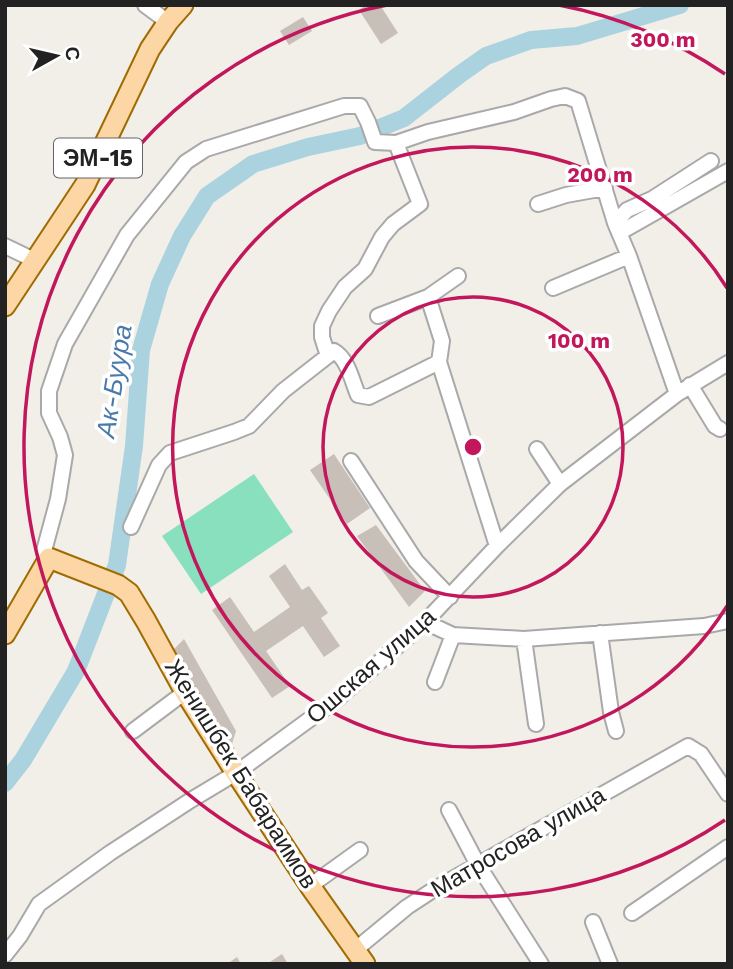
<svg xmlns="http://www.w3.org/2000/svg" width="733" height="969" font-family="'Work Sans',sans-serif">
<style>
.pitch{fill:#88e0be}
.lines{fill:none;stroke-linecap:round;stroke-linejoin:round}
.river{stroke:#aad3df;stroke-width:18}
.building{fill:#c7bfb8}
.minor-casing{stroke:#a9a9a9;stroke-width:18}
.major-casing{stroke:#a06b00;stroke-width:23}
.minor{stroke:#fff;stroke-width:14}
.major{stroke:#fcd6a4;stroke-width:19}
.ring{fill:none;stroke:#c2185b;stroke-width:3.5}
.labels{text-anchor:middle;stroke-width:7;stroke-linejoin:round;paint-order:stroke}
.shield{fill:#fff;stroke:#646464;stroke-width:2}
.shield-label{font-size:23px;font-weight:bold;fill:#222}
.street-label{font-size:24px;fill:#222;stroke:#fff}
.water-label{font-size:26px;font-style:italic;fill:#4a7aab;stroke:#fff}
.centre{fill:#c2185b;stroke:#fff;stroke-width:3.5}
.ring-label{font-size:21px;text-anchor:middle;font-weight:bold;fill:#c2185b;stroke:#fff;stroke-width:7;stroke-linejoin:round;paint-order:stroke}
</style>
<rect width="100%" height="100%" fill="#f2efe9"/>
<path class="pitch" d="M254 474 293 532 201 594 162 536Z"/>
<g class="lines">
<path class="river" d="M5 783 23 760 76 671 117 565 134 446 141 350 160 284 182 236 207 196 253 164 308 147 360 136 404 118 459 75 486 56 531 40 577 36 680 5"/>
</g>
<path class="building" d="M366 5H380L398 33 381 44 359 10Z
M303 17 312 31 289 45 280 31Z
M334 454 370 508 347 524 310 470Z
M376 525 425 591 409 607 357 536Z
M285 564 302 590 309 586 328 613 321 618 340 646 324 657 303 626 266 651 290 686 272 698 212 610 230 597 254 632 290 607 269 576Z
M184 639 236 731 229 754 169 654Z
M282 954 288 964H267Z
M237 957 241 964H227Z"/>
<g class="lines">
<defs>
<path id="minor" d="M145 5 168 22
M538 204 566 195 605 188
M615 223 627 210 652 199 711 161
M619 233 728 171
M5 246 36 261
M553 288 629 256
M428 297 442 341 439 362
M378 316 428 297 458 276
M328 356 322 337V326L329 311 345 287 365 269 382 237 393 224 420 204 396 143
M690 385 715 426 720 429
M537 449 560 484
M351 461 416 561 450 597
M131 527 159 465 170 453 234 432 249 426 283 391 334 351C348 359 352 381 358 395L369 397 439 362 497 546
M49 558 44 551 58 499 65 455 60 437 49 413V391L65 344 127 235 186 162 206 149 344 106H360L368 122 375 142 396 143 428 132 514 112 551 99 565 96 578 101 615 223 629 256 677 394
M425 622 453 635 524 639 704 626 728 621
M600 633 611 712 616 731
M524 639 536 724
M435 682 453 635
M133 731 185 692
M449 810 478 865 541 964
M310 886 360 850
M632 913 728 847
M593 922 610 964
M355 950 407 907 433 890 688 746 701 754 728 794
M5 955 20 936 39 904 110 853 191 800 236 773 336 700 425 622 497 546 560 484 677 394 728 363"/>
<path id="major" d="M5 306 85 185 150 49 168 22 183 5
M5 634 49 558 118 585 129 593 146 621 185 692 236 773 310 886 365 964"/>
</defs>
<use href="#minor" class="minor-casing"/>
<use href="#major" class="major-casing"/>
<use href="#minor" class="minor"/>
<use href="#major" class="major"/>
</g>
<g class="ring">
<circle cx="473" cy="447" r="150"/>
<path d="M727 606A300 300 0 1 1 727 288"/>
<path d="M725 820A450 450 0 1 1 387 5M559 5A450 450 0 0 1 725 74"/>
</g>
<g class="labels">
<rect class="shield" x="54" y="138.5" width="88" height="39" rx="5"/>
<g class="shield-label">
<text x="98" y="166">ЭМ-15</text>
</g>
<g class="street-label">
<text transform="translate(371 666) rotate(-41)" y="8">Ошская улица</text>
<text transform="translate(241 774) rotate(58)" y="8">Женишбек Бабараимов</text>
<text transform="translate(518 842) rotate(-30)" y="8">Матросова улица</text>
</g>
<g class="water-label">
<text transform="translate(114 381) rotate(-81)" y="9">Ак-Буура</text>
</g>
</g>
<circle cx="473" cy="447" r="10" class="centre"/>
<g class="ring-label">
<text x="663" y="47">300 m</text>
<text x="600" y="182">200 m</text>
<text x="579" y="348">100 m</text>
</g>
<rect width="733" height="969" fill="none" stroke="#222222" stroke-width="14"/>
<g transform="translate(56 56) rotate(82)" stroke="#ffffff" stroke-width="5" paint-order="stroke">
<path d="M0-5L12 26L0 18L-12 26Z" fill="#222222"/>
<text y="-10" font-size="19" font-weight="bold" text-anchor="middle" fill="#222222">С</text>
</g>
</svg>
